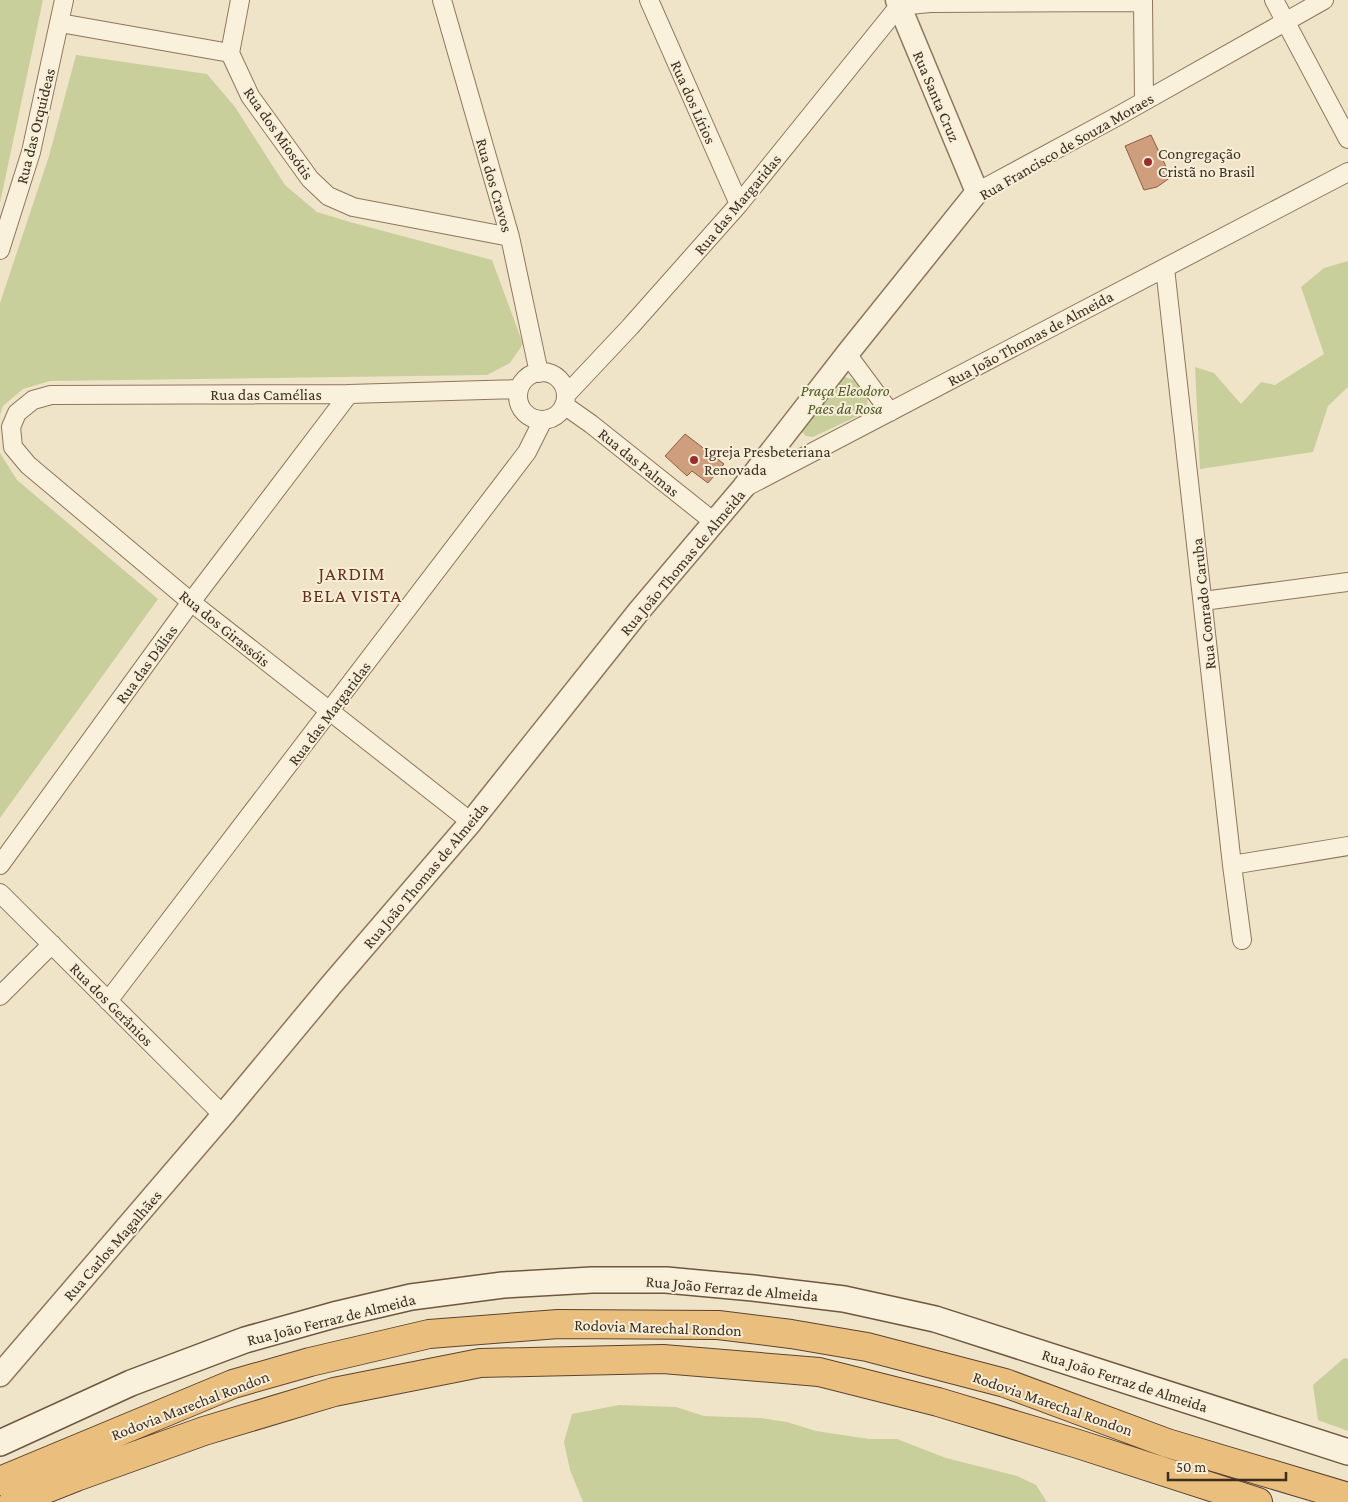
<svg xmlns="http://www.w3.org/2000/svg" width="1348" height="1502" font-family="'Crimson Pro',serif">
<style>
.green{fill:#c9cf9b}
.building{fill:#cf9f7d;stroke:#8d5f41}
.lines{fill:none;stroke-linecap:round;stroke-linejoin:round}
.minor-casing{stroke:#8d765c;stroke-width:20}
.tertiary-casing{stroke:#8d765c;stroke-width:25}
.secondary-casing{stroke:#6f573f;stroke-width:28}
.trunk-casing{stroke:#5b4430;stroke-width:30}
.minor{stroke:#faf1dc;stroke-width:18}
.tertiary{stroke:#faf1dc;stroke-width:22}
.secondary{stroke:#faf1dc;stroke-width:25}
.trunk{stroke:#eabe7c;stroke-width:28}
.poi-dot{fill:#9e2a2b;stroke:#f7eed8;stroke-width:2}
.labels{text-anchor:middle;stroke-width:4;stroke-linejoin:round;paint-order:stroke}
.street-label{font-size:16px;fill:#3d2e20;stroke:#f7eed8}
.poi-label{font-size:16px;fill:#3d2e20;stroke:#f7eed8;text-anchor:start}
.park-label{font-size:16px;font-style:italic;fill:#4d5a26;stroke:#f7eed8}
.quarter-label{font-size:19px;letter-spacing:1px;fill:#6b2e1e;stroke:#f7eed8}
</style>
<rect width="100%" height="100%" fill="#f0e4c8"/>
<path class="green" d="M0 0H43L0 203Z
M76 55 207 74 235 107 285 185 317 212 350 222 492 260 523 344 510 363 487 375 50 381 23 389 3 406 0 415V303L49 156Z
M1348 261V387L1328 406 1313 452 1200 469 1195 367 1214 373 1241 404 1261 382 1275 385 1324 354 1301 287 1324 268Z
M845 377 860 382 868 395 867 406 862 414 813 437 806 436 801 431 835 381Z
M0 453 17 480 158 599 0 818Z
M1344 1358 1348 1359V1431L1318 1420 1313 1385Z
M619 1405 676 1407 704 1416 760 1418 787 1422 816 1431 869 1439H897L946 1458 1017 1476 1036 1485 1047 1502H583L570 1470 564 1442 572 1414Z"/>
<path class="building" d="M1151 135 1171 177 1157 187 1144 190 1125 146Z
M685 434 724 464 708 483 692 471 687 476 665 456Z"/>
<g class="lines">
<defs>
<path id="minor" d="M442 0 510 237 539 373
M649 0 739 204
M1143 0 1144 101
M1274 0 1348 139
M60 23 230 53
M230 53 250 96 310 179 328 196 353 207 510 237
M230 53 240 0
M977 192 1118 116 1324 0
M0 250 31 152 64 0
M1165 268 1232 865 1242 940
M847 354 890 412
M518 396a24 24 0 1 1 48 0a24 24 0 1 1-48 0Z
M566 395 630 327 739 204 899 6 930 3 1143 2
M564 405 591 424 714 522
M746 487 1348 172
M1203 601 1348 582
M471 822 191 602 28 465 13 447 11 427 17 413 33 400 51 395 349 394 519 389
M0 865 191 602 349 394
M1232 865 1348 846
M0 893 223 1115
M0 996 52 944
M108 1001 527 452 543 420"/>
<path id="tertiary" d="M0 1375 223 1115 332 984 471 822 639 611 743 488 847 354 977 192 897 0"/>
<path id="secondary" d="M0 1443 131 1383 245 1340 334 1315 411 1297 503 1285 592 1280H666L753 1288 844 1299 935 1319 1348 1452"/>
<path id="trunk" d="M0 1481 233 1384 310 1362 429 1334 558 1324 718 1325 791 1334 867 1347 1005 1383 1167 1443 1348 1497
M13 1502 76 1477 204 1431 334 1392 480 1363 663 1359 819 1372 938 1402 1078 1444 1258 1502"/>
</defs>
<use href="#minor" class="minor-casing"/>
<use href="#tertiary" class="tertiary-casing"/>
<use href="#secondary" class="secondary-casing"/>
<use href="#trunk" class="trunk-casing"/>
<use href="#minor" class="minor"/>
<use href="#tertiary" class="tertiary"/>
<use href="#secondary" class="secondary"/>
<use href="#trunk" class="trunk"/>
</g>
<g class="poi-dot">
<circle cx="1148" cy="162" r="5"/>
<circle cx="694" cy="460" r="5"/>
</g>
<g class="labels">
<g class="street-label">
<text transform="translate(937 96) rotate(67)" y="6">Rua Santa Cruz</text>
<text transform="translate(694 102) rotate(66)" y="6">Rua dos Lírios</text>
<text transform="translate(35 126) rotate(-76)" y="6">Rua das Orquideas</text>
<text transform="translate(279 133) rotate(55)" y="6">Rua dos Miosótis</text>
<text transform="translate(1066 146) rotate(-30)" y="6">Rua Francisco de Souza Moraes</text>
<text transform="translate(495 185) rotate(74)" y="6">Rua dos Cravos</text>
<text transform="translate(737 204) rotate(-50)" y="6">Rua das Margaridas</text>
<text transform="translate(1030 338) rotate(-28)" y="6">Rua João Thomas de Almeida</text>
<text x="266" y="400">Rua das Camélias</text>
<text transform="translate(639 462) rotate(39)" y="6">Rua das Palmas</text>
<text transform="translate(682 562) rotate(-50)" y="6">Rua João Thomas de Almeida</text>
<text transform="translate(1203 604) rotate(-96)" y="6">Rua Conrado Caruba</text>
<text transform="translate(225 628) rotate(39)" y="6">Rua dos Girassóis</text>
<text transform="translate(146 664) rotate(-54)" y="6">Rua das Dálias</text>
<text transform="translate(329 713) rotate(-53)" y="6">Rua das Margaridas</text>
<text transform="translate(425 875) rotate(-50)" y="6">Rua João Thomas de Almeida</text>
<text transform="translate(112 1004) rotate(45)" y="6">Rua dos Gerânios</text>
<text transform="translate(112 1245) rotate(-49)" y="6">Rua Carlos Magalhães</text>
<text transform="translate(732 1288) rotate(5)" y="6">Rua João Ferraz de Almeida</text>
<text transform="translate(331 1319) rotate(-14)" y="6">Rua João Ferraz de Almeida</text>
<text transform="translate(658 1327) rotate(2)" y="6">Rodovia Marechal Rondon</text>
<text transform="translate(1125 1380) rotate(18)" y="6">Rua João Ferraz de Almeida</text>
<text transform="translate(1053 1403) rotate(19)" y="6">Rodovia Marechal Rondon</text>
<text transform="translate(190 1405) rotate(-21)" y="6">Rodovia Marechal Rondon</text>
</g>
<g class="poi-label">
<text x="1158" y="159">Congregação<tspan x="1158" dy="18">Cristã no Brasil</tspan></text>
<text x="704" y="457">Igreja Presbeteriana<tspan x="704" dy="18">Renovada</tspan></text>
</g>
<g class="park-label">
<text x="845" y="396">Praça Eleodoro<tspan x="845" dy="18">Paes da Rosa</tspan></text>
</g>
<g class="quarter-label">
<text x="352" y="580">JARDIM<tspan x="352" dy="22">BELA VISTA</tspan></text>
</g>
</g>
<path d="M1168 1472v8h118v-8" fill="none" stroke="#3d2e20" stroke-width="2.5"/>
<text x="1176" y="1472" font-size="15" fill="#3d2e20" stroke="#f7eed8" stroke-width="4" paint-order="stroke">50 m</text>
</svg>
